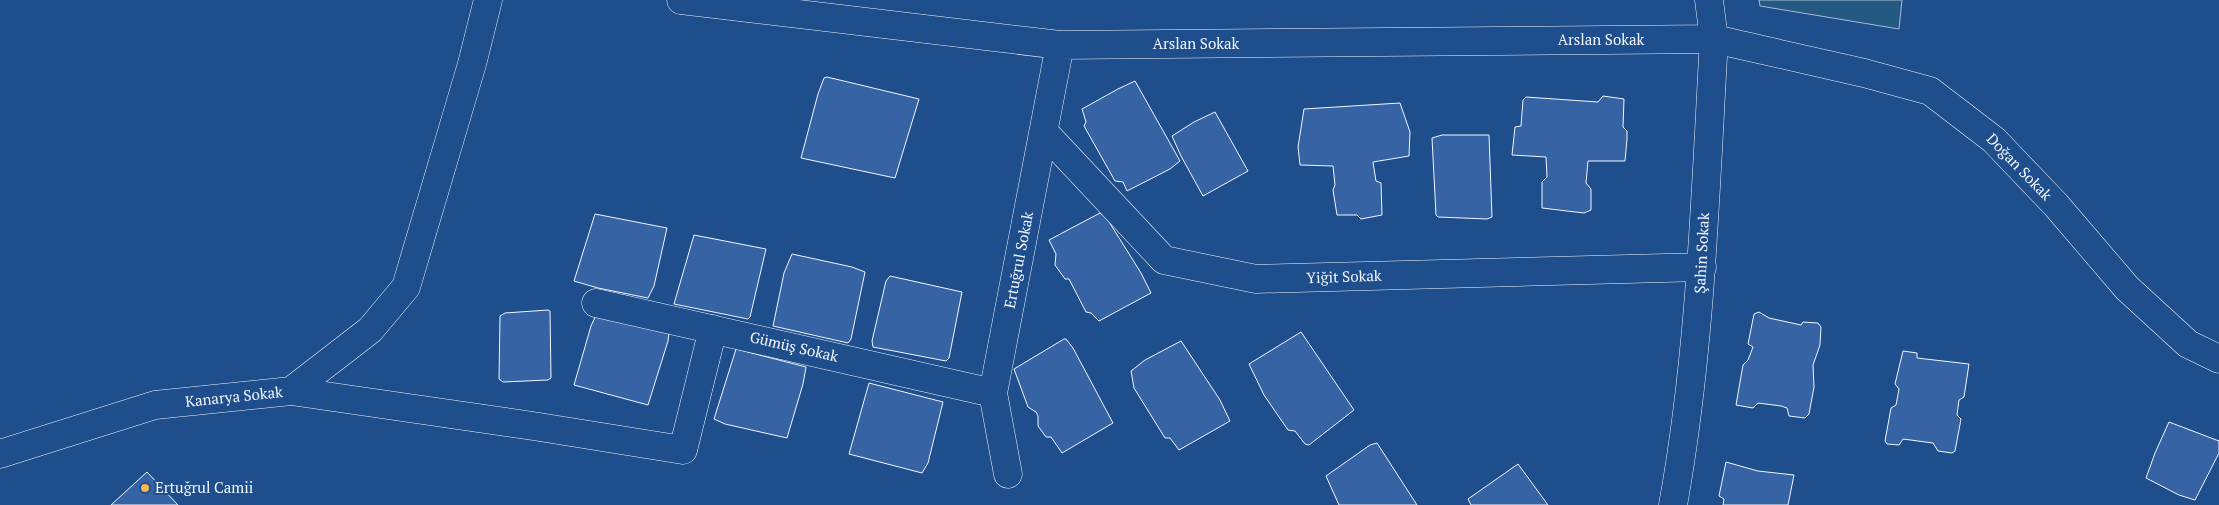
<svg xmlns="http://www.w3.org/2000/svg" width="2219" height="505" font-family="'PT Serif',serif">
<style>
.green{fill:#245a82;stroke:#a8bbd7}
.building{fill:#3563a3;stroke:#f2f6ff}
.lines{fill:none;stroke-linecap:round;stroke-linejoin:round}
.street-casing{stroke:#f2f6ff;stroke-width:29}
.street{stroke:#1f4e8c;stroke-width:28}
.poi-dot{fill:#ffb74d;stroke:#1f4e8c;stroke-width:2}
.labels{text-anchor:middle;stroke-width:4;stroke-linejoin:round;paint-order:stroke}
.street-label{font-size:15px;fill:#f2f6ff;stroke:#1f4e8c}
.poi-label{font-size:15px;fill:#f2f6ff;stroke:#1f4e8c;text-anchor:start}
</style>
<rect width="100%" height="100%" fill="#1f4e8c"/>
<path class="green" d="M1759 0H1902L1899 29 1760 6Z"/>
<path class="building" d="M827 77 919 99 895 178 801 158 818 94 824 78Z
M1135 81 1180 161 1170 169 1127 191 1123 182 1115 181 1084 126 1086 122 1082 109 1118 89Z
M1603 96 1624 99 1623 127 1627 131V139L1625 161H1588L1586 183 1591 189V210L1584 213 1542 208V182L1547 177 1546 157 1512 155 1515 127 1521 126 1523 100 1526 97 1598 102Z
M1400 103 1410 132 1409 156 1373 162 1376 181 1381 183 1382 215 1361 219 1357 215H1337L1333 190 1335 185 1333 166 1300 165 1298 147 1304 109Z
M1215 112 1248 171 1203 196 1181 156 1172 136 1194 122Z
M1442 135H1489L1492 217 1487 219 1438 217 1436 215 1432 138Z
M1100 213 1106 217 1141 273 1151 293 1099 321 1091 313 1086 312 1069 279H1065L1055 265 1056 254 1049 240Z
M595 214 667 228 654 286 648 298 598 288 574 281Z
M694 235 766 249 750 317 748 319 674 304Z
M792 254 852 267 865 272 851 339 848 343 773 326 784 273Z
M890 276 962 292 949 358 946 361 873 347 872 341 886 281Z
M548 310 550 311 551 378 548 380 503 382 499 379 500 316 505 313Z
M1759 312 1769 318 1801 325 1803 322 1818 323 1821 327 1820 345 1813 365 1814 387 1809 414 1805 418 1789 416 1787 408 1781 406 1758 403 1753 408 1736 405 1743 365 1748 360 1753 347 1748 344 1754 314Z
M596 315 669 333 668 341 648 405 574 385 591 326Z
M1301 332 1354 410 1309 445 1305 444 1295 431 1288 430 1264 395 1249 364Z
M1064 339H1066L1073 348 1113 423 1062 453 1051 437H1046L1038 426V416L1036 412 1028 407 1014 369Z
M1181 341 1220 400 1230 421 1179 450 1170 438H1165L1134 388 1131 371 1145 360Z
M736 349 806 367 803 384 787 438 725 424 714 419Z
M1903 351 1917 353V358L1969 364 1964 397 1959 400 1957 415 1961 419 1955 451 1952 453 1938 451 1933 443 1903 439 1899 445 1887 444 1885 441 1891 408 1896 405 1899 389 1895 384Z
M869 383 943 402 928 463 922 473 849 454Z
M2169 422 2219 441V453L2195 500 2179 495 2146 478 2155 453Z
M1377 443 1417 505H1339L1326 476 1370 445Z
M1726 462 1758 471 1794 475 1788 505H1723L1724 499 1719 496Z
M1518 464 1548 505H1471L1468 499Z
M147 472 178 505H111Z"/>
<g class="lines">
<defs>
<path id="street" d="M681 0 1060 45 1714 39 1864 73 1930 91 1994 140 2056 205 2127 288 2188 344 2219 359
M1044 132 1164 260 1256 279 1702 267
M596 303 993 393
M291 391 533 426 683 450 713 329
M0 454 155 405 291 391 370 330 406 287 472 64 488 0
M1008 474 993 393 1060 45
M1673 505C1701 350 1705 196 1714 39L1709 0"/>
</defs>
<use href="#street" class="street-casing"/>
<use href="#street" class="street"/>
</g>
<circle class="poi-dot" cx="145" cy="488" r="5"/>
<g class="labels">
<g class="street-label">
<text x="1601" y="45">Arslan Sokak</text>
<text x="1196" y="49">Arslan Sokak</text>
<text transform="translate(2019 167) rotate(46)" y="5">Doğan Sokak</text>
<text transform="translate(1702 253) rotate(-87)" y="5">Şahin Sokak</text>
<text transform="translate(1019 260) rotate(-79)" y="5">Ertuğrul Sokak</text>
<text transform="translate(1344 277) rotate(-2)" y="5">Yiğit Sokak</text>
<text transform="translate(794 347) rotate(13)" y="5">Gümüş Sokak</text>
<text transform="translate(234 397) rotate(-6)" y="5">Kanarya Sokak</text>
</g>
<g class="poi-label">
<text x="155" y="493">Ertuğrul Camii</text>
</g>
</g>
</svg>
